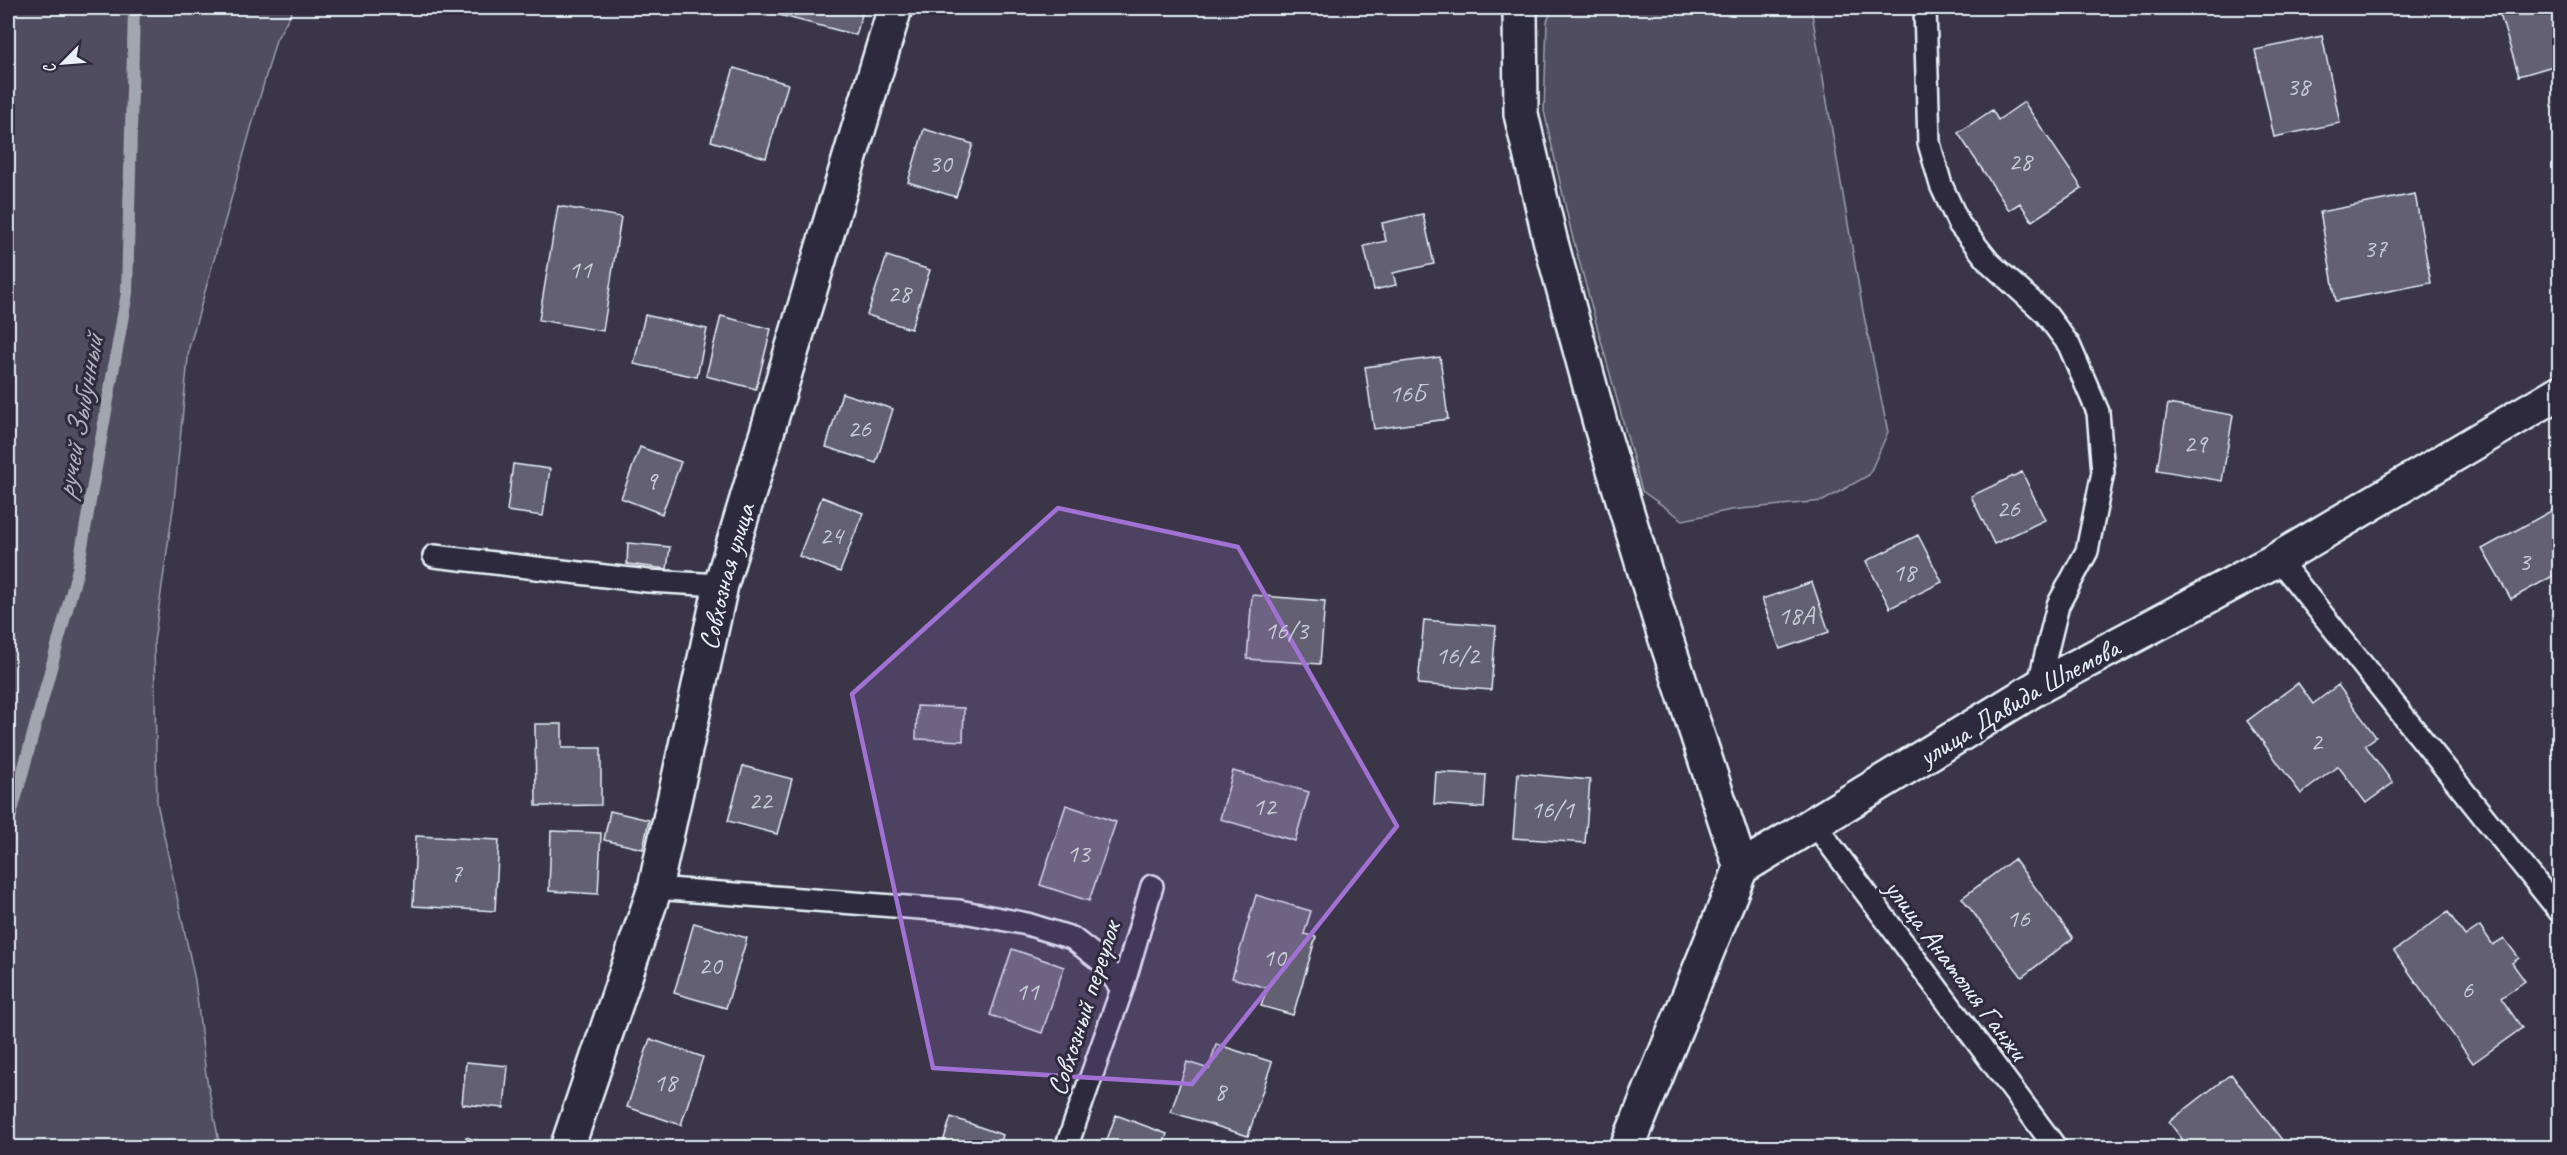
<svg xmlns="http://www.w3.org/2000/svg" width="2567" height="1155" font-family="Caveat,sans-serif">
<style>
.green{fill:#504e5f;stroke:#9ca0ac;stroke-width:1.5}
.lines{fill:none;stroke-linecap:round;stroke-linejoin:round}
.stream{stroke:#a2a6b1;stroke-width:12}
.building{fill:#636171;stroke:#e8f1f8;stroke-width:1.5}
.service-casing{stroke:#e8f1f8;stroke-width:26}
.minor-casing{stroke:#e8f1f8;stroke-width:38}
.service{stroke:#2f2a3d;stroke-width:21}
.minor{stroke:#2f2a3d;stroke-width:33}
.marked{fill:#a171d3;fill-opacity:0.2;stroke:#a171d3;stroke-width:4.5;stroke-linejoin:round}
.labels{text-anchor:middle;stroke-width:6;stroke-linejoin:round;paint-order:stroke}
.number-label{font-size:26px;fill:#c7cdd6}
.street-label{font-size:28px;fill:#e8f1f8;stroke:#2f2a3d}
.water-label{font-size:30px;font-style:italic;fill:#aeb2bd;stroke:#2f2a3d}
</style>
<rect width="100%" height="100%" fill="#3a3648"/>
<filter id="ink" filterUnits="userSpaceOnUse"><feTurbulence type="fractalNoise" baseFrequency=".0167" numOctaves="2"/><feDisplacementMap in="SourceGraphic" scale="12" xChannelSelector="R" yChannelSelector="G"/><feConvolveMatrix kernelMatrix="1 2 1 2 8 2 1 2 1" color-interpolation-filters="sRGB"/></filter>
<g filter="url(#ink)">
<path class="green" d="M8 8H294L276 40 189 348 174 502 154 642 157 803 195 980 206 1075 220 1147H8Z
M1553 8H1811L1863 311 1888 432 1869 475 1823 501 1731 510 1683 520 1642 491 1571 231 1544 111 1547 21Z"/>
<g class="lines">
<path class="stream" d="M8 826 78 569 127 293 134 8"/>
</g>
<path class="building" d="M777 8H864L856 35 775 14Z
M2498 8H2560V64L2519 76Z
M2322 36 2340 123 2274 137 2255 50Z
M734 68 788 84 766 158 711 141Z
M2024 102 2082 188 2032 221 2020 203 2009 210 1958 133 1992 110 1998 120Z
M924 129 973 144 956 197 908 182Z
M2415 194 2431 283 2336 301 2320 212Z
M558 206 621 217 603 331 539 320Z
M1423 214 1434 264 1393 273 1396 285 1374 290 1364 246 1386 241 1382 223Z
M887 256 930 270 911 329 867 315Z
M645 315 707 329 697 377 634 364Z
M721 316 771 329 756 389 706 376Z
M1440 357 1448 419 1374 429 1365 367Z
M842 393 893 409 876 463 826 447Z
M2168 404 2233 415 2222 481 2157 470Z
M640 447 681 462 662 514 621 498Z
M513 464 550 469 543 516 507 511Z
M2022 472 2045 520 1994 544 1971 496Z
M822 497 863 513 840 572 799 556Z
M2560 506V572L2511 599 2482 549Z
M1918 535 1942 582 1890 608 1866 561Z
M628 543 670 547 667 569 627 564Z
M1812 582 1829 632 1780 649 1762 599Z
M1252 595 1325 601 1320 664 1247 659Z
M1424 620 1496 626 1491 690 1418 684Z
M2298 683 2313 704 2338 685 2376 737 2365 745 2393 783 2366 803 2338 766 2301 794 2247 721Z
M917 706 964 708 963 741 916 739Z
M535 724H562V748H601V805L536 806Z
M743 766 792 779 777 834 728 821Z
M1233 771 1309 792 1295 841 1220 819Z
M1436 772 1486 775 1484 808 1434 804Z
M1518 773 1590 780 1585 843 1513 838Z
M1066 805 1116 822 1089 901 1040 885Z
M610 811 649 820 643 849 604 840Z
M551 831 601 833 598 894 549 891Z
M416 836 499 840 495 911 413 906Z
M2014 859 2073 938 2022 977 1962 898Z
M1256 895 1311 911 1304 934 1316 937 1293 1015 1261 1006 1267 988 1232 978Z
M2448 912 2465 936 2480 926 2493 945 2504 938 2519 958 2512 963 2525 981 2501 998 2522 1028 2473 1063 2394 951Z
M694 923 747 938 726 1008 674 993Z
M1012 949 1064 967 1042 1033 990 1015Z
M650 1039 703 1057 681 1125 627 1107Z
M1216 1044 1272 1062 1248 1136 1171 1112 1187 1062 1209 1069Z
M466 1062 508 1066 504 1108 462 1104Z
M2231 1074 2283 1141 2274 1148H2189L2169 1122Z
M1116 1115 1167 1134 1162 1148H1104Z
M951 1117 1003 1135 999 1148H941Z
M466 1137 501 1148H463Z"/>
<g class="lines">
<defs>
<path id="service" d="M1925 8 1929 143 1941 185 1959 224 1989 262 2046 314 2069 345 2098 412 2103 472 2087 551 2058 605 2038 687
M434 556 648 581 721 585
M2278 559 2560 912
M1814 823 2056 1148
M655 888 959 911 1027 924 1072 938 1100 960 1122 989
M1066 1148 1122 989 1152 886"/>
<g id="minor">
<path d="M1520 8 1521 114 1550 239 1602 430 1660 621 1741 868"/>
<path id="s1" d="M567 1148 655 888 721 585 895 8"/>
<path id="s2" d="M1627 1148 1741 868 2038 687 2278 559 2560 392"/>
</g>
</defs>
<use href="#service" class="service-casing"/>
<use href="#minor" class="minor-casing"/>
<use href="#service" class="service"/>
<use href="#minor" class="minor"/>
</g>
</g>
<path class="marked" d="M1058 508 1238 547 1397 826 1192 1084 933 1068 852 694Z"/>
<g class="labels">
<g class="number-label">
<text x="2298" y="95">38</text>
<text x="2020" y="170">28</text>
<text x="940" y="172">30</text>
<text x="2375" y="257">37</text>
<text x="580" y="278">11</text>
<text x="899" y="302">28</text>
<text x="1407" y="402">16Б</text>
<text x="859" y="437">26</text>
<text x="2195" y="452">29</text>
<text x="651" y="489">9</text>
<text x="2008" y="517">26</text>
<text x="831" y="544">24</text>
<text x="2524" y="570">3</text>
<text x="1904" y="581">18</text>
<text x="1796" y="624">18А</text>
<text x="1286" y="639">16/3</text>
<text x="1457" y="664">16/2</text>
<text x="2316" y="750">2</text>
<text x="760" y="809">22</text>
<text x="1264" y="815">12</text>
<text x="1552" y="818">16/1</text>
<text x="1078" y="862">13</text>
<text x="456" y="882">7</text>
<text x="2018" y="927">16</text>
<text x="1274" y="966">10</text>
<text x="710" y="974">20</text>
<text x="2467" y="998">6</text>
<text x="1027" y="1000">11</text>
<text x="665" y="1091">18</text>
<text x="1220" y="1100">8</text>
</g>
<g class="street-label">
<text dy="10" stroke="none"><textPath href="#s1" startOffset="594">Совхозная улица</textPath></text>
<text dy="10" stroke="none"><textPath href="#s2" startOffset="626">улица Давида Шлемова</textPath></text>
<text transform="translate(1957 969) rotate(53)" y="10">улица Анатолия Ганжи</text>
<text transform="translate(1083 1008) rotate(-72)" y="10">Совхозный переулок</text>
</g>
<g class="water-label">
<text transform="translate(79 417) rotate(-80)" y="10">ручей Зыбунный</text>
</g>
</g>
<rect width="2567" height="1155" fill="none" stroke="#2f2a3d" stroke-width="30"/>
<rect x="15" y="15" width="2537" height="1125" fill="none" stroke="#e8f1f8" stroke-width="2" filter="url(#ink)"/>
<g transform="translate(63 63) rotate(245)" stroke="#2f2a3d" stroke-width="4.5" paint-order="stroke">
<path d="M0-4.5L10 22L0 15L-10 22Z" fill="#e8f1f8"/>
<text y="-9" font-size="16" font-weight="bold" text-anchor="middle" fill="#e8f1f8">С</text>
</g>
</svg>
